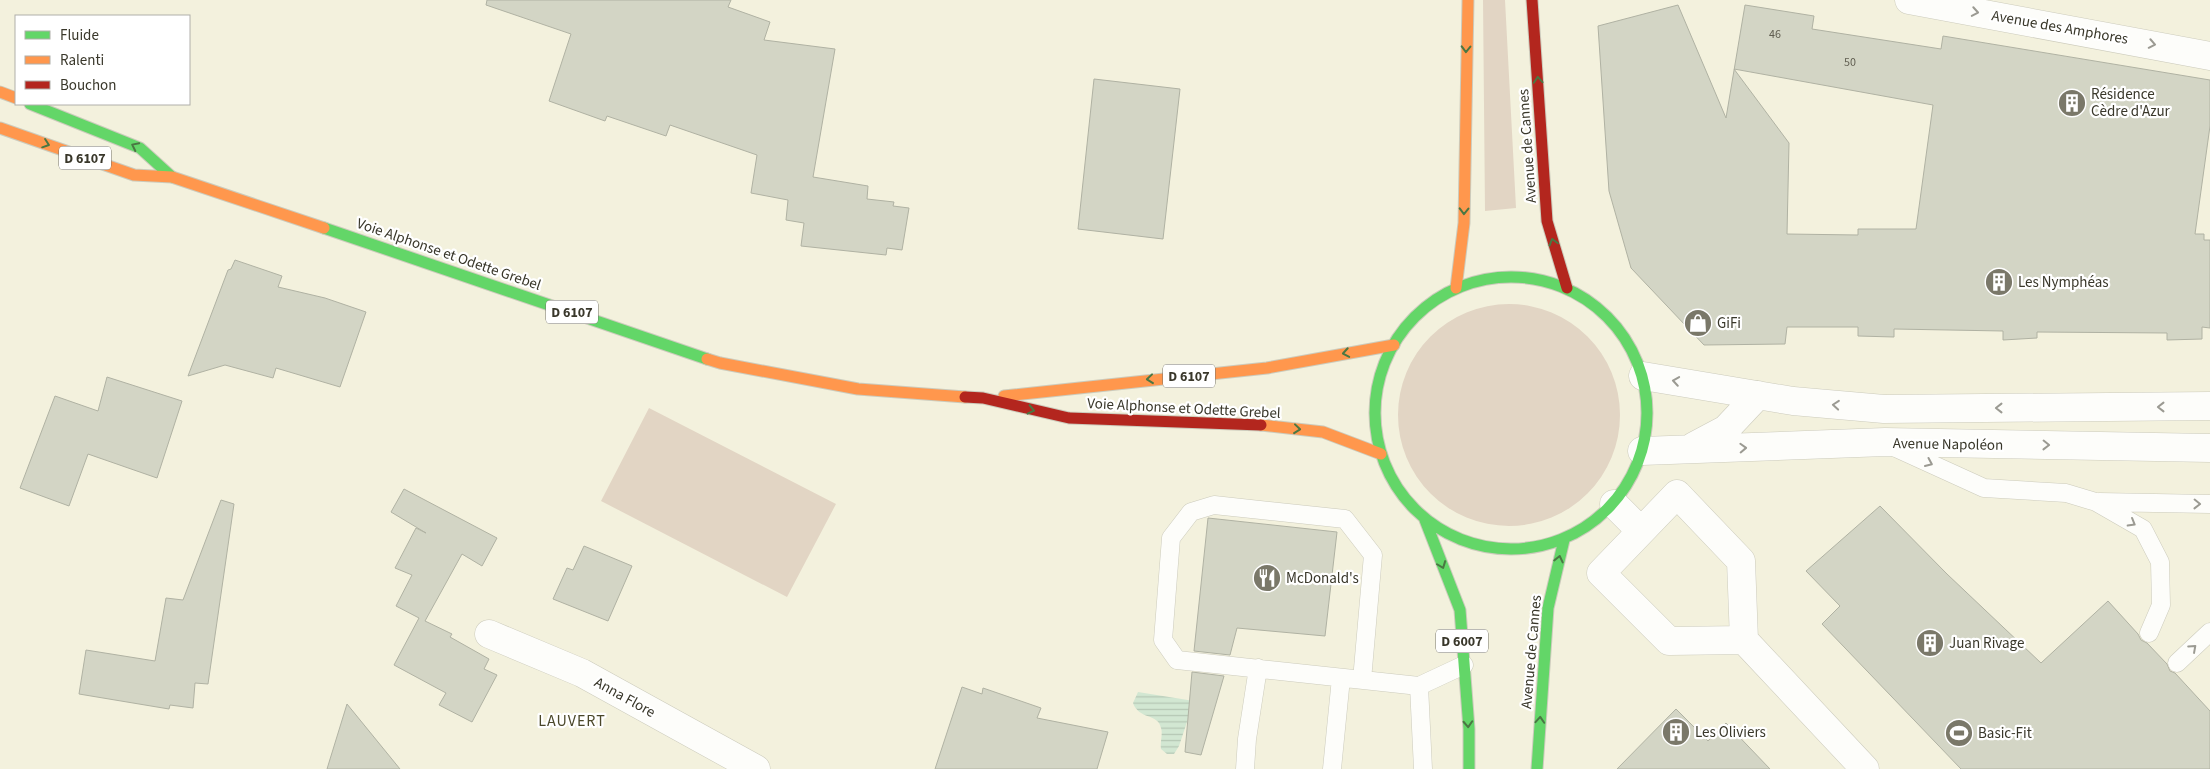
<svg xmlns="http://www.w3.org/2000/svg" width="2210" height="769" font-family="'Source Sans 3',sans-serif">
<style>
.green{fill:#e2d5c4}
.water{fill:url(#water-rules)}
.building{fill:#d3d5c5;stroke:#b0b2a3;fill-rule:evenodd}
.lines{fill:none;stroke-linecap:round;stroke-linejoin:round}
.lane-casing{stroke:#cccbbc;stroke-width:19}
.street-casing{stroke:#cccbbc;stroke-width:29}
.fast-casing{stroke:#cccbbc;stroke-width:13}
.slow-casing{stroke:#cccbbc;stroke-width:13}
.jam-casing{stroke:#cccbbc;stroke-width:13}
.lane{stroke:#fdfdfa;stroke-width:18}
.street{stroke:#fdfdfa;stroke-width:28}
.fast{stroke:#63d668;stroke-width:11}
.slow{stroke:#ff974d;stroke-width:11}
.jam{stroke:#b3261e;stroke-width:11}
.oneway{stroke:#9b9a92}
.oneway2{stroke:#4a7743}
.labels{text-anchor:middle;stroke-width:4.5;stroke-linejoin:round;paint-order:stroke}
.number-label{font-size:12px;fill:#605e51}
.shield{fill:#fff;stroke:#74736a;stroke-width:1}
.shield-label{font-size:14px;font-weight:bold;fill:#39372a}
.street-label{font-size:15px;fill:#39372a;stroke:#fff}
.poi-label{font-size:15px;fill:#39372a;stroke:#fff;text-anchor:start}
.neighbourhood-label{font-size:16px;letter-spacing:1px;fill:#4a4729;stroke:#fff}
</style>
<defs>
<pattern id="water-rules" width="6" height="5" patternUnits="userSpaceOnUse" patternTransform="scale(1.25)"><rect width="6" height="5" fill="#d2e7d2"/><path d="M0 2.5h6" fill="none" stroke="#b5c7b4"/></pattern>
</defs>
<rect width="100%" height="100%" fill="#f3f1dd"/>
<path class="green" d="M1483 0H1505L1516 208 1485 211Z
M1398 415a111 111 0 1 1 222 0a111 111 0 1 1-222 0Z
M649 408 836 504 787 597 601 501Z"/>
<path class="water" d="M1138 692 1194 701 1179 746 1174 754H1167L1161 749C1160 742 1163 734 1161 728 1158 713 1139 720 1133 703Z"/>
<path class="building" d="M487 0H731L728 7 770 22 764 40 835 49 813 177 868 186 867 199 894 202 893 206 909 208 902 250 887 248 886 255 801 246 804 223 786 220 788 200 751 193 757 155 670 125 666 136 607 116 605 121 549 101 571 34 486 5Z
M1678 5 1726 118 1745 5 1814 16 1812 29 1941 49 1943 36 2210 80V126L2195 234H2204V240H2210V328L2202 327V339L2167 340V333L2037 332V338L2003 340V331L1894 329V337L1858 336V327H1787L1785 344 1704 345 1631 268 1609 191 1598 26ZM1734 69 1933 105 1916 229H1858V235L1787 234 1789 143Z
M1094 79 1180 89 1163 239 1078 229Z
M235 260 282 276 278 287 325 298 366 312 340 387 276 368 273 378 225 365 188 376 228 270 231 269Z
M107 377 182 401 157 478 88 454 69 506 20 488 55 396 98 411Z
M404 489 497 538 482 566 462 554 425 621 452 634 450 637 489 659 484 669 497 675 472 722 439 705 446 693 394 665 419 618 396 606 412 575 395 568 416 528 426 533 391 512Z
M221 500 234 504 208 684 195 683 193 708 170 705 169 709 79 694 86 650 155 661 166 598 183 600Z
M1880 506 1947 574 2041 663 2108 601 2138 634 2141 640 2147 643 2167 664 2170 671 2175 673 2210 711V769H1961L1822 624 1840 606 1806 571Z
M1208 518 1337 532 1325 636 1237 628 1230 655 1194 651Z
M584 546 632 566 608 621 553 599 567 568 573 570Z
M1192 672 1224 676 1201 755 1185 752Z
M962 687 982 694 983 688 1041 708 1037 718 1108 732 1097 769H935Z
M347 704 400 769H327Z
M1676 709 1708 741 1726 723 1770 769H1617Z"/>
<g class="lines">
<defs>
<path id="lane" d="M1894 447 1984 488 2066 493 2096 502 2143 529 2160 562 2161 605 2149 633
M2099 502 2210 504
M2177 663 2210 632
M1362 680 1373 555 1345 519 1214 505 1191 512 1171 538 1163 640 1177 660 1419 686 1464 665
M1419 686 1423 769
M1245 769 1247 739 1258 668
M1332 769 1341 678"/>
<path id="street" d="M1909 0 2210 56
M1643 376 1793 401 1884 409 2210 406
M1694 446 1726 429 1758 395
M1642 451 1885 442 2210 448
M1614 504 1641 531
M489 634 582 673 756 769
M1744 640 1669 641 1601 573 1677 494 1741 561 1744 640 1865 769"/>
<path id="fast" d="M30 104 140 148 172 177
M324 228 707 359
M1375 413a136 136 0 1 1 272 0a136 136 0 1 1-272 0Z
M1425 520 1460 610 1469 729V769
M1537 769 1548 608 1564 540"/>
<path id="slow" d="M0 92 16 98
M0 128 134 175 172 177 324 228
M1456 288 1464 223 1468 0
M707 359 720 363 858 389 965 397
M1004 396 1267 368 1394 345
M1261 425 1323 432 1381 454"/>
<path id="jam" d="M1532 0 1547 221 1567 288
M965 397 983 398 1069 418 1261 425"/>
</defs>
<use href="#lane" class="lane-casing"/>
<use href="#street" class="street-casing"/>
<use href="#fast" class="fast-casing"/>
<use href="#slow" class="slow-casing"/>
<use href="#jam" class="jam-casing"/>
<use href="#lane" class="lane"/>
<use href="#street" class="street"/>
<use href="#fast" class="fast"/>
<use href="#slow" class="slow"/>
<use href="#jam" class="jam"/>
</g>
<defs><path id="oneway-chevron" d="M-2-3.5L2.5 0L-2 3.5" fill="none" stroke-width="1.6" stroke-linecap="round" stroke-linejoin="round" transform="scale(1.25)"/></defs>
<g class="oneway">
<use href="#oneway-chevron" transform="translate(1975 12) rotate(10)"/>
<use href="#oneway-chevron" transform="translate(2152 44) rotate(11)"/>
<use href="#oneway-chevron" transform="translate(1676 381) rotate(-171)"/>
<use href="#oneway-chevron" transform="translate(1836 405) rotate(-175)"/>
<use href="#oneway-chevron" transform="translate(2161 407) rotate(180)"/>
<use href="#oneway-chevron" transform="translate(1999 408) rotate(180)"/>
<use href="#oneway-chevron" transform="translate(2046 445) rotate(1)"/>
<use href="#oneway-chevron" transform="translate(1743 448) rotate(-2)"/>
<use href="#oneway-chevron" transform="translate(1929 463) rotate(24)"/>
<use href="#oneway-chevron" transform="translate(2197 504) rotate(1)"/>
<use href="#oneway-chevron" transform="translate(2132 523) rotate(30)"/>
<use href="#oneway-chevron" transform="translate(2193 648) rotate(-42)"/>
</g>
<g class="oneway2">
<use href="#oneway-chevron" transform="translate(1466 49) rotate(91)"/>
<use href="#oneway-chevron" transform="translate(1538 80) rotate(-94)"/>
<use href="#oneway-chevron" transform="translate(46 144) rotate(19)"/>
<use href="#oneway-chevron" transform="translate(135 146) rotate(-154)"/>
<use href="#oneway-chevron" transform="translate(1464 211) rotate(91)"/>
<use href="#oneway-chevron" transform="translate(1553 242) rotate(-106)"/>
<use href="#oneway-chevron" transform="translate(1346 353) rotate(170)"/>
<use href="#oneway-chevron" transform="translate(1150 379) rotate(174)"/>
<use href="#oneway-chevron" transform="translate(1031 410) rotate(13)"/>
<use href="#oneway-chevron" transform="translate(1297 429) rotate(6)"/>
<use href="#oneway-chevron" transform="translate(1559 559) rotate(-77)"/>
<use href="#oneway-chevron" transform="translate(1442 565) rotate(69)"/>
<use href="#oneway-chevron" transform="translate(1540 720) rotate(-86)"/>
<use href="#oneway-chevron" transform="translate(1468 724) rotate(87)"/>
</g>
<defs>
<symbol id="building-disc" viewBox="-11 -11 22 22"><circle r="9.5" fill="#7a7869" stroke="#fff"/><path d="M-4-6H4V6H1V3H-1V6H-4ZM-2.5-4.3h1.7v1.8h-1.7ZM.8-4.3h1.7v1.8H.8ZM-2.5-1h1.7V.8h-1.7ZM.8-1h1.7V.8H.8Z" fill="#fff"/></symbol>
<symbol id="shop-disc" viewBox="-11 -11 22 22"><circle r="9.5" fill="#7a7869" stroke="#fff"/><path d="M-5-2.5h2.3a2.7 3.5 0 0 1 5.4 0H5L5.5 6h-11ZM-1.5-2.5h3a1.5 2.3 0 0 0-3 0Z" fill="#fff"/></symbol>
<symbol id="restaurant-disc" viewBox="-11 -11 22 22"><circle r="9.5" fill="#7a7869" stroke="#fff"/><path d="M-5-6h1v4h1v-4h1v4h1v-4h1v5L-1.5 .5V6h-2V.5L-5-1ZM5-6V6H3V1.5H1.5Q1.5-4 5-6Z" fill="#fff"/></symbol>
<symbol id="stadium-disc" viewBox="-11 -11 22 22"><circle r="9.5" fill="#7a7869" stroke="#fff"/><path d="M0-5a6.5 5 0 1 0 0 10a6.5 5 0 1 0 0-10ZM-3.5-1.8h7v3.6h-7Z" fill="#fff"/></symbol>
</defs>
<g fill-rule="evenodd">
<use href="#building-disc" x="2056" y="87" width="32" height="32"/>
<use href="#building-disc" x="1983" y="266" width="32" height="32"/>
<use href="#shop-disc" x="1682" y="307" width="32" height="32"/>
<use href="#restaurant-disc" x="1251" y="562" width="32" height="32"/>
<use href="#building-disc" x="1914" y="627" width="32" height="32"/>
<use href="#building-disc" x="1660" y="716" width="32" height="32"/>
<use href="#stadium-disc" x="1943" y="717" width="32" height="32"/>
</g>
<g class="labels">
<g class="number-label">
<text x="1775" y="38">46</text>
<text x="1850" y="66">50</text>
</g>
<g class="shield">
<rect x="59" y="146.5" width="52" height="23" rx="4"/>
<rect x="546" y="300.5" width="52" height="23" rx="4"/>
<rect x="1163" y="364.5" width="52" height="23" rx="4"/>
<rect x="1436" y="629.5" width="52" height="23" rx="4"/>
</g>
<g class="shield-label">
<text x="85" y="163">D 6107</text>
<text x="572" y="317">D 6107</text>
<text x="1189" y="381">D 6107</text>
<text x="1462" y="646">D 6007</text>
</g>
<g class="street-label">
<text transform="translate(2060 27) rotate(10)" y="5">Avenue des Amphores</text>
<text transform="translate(1527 146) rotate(-94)" y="5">Avenue de Cannes</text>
<text transform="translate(449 254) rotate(19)" y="5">Voie Alphonse et Odette Grebel</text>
<text transform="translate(1184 408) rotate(3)" y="5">Voie Alphonse et Odette Grebel</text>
<text transform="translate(1948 444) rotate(1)" y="5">Avenue Napoléon</text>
<text transform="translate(1531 652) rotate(-85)" y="5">Avenue de Cannes</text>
<text transform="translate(625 697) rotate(29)" y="5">Anna Flore</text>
</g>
<g class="poi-label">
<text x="2091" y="99">Résidence<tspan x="2091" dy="17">Cèdre d'Azur</tspan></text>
<text x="2018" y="287">Les Nymphéas</text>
<text x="1717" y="328">GiFi</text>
<text x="1286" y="583">McDonald's</text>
<text x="1949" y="648">Juan Rivage</text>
<text x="1695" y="737">Les Oliviers</text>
<text x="1978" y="738">Basic-Fit</text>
</g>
<g class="neighbourhood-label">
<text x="572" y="726">LAUVERT</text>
</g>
</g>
<rect x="15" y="15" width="175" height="90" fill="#ffffff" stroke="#b0afaa"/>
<rect x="25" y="31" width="25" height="8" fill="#63d668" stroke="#b0afaa"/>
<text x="60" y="40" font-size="15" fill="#39372a">Fluide</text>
<rect x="25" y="56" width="25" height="8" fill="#ff974d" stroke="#b0afaa"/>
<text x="60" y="65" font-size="15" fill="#39372a">Ralenti</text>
<rect x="25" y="81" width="25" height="8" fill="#b3261e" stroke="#b0afaa"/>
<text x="60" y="90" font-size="15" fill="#39372a">Bouchon</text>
</svg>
